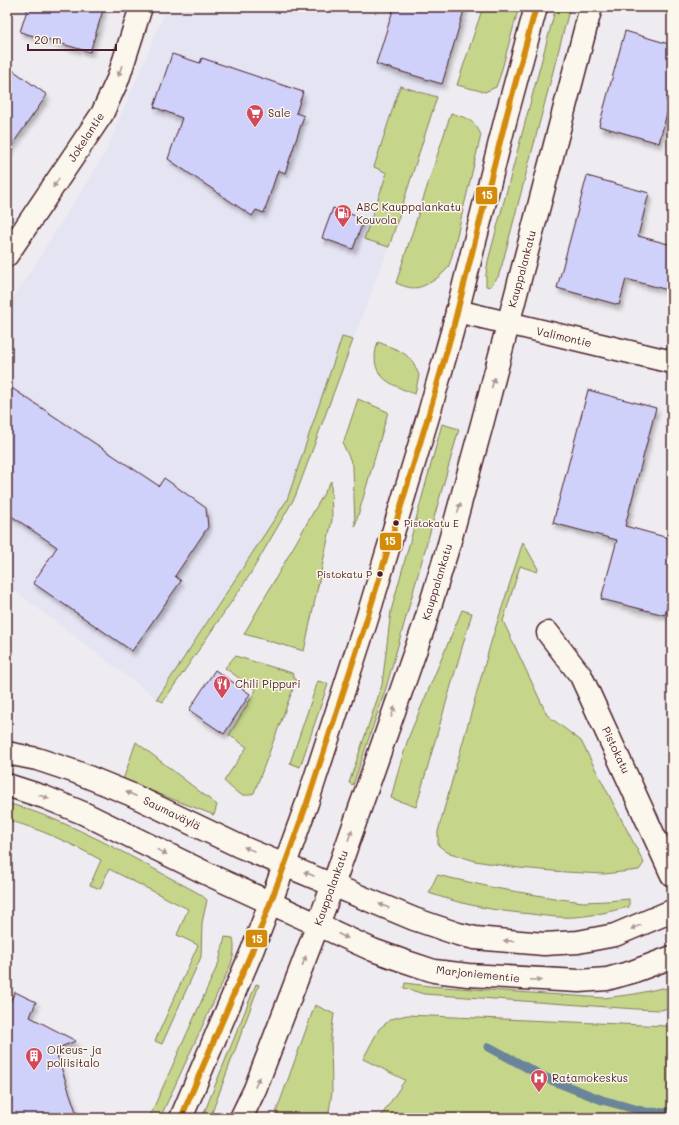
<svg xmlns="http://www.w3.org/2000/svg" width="679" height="1125" font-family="Mali,sans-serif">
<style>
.built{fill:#e5e4f3}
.green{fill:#c5d68b;stroke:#887a5b}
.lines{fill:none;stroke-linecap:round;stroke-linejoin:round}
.stream{stroke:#6b8599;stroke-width:9}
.building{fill:#d0d1fa;stroke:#4a1f2b;filter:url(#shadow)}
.minor-casing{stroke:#4a1f2b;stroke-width:25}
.major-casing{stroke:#4a1f2b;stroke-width:25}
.minor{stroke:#fbf7ec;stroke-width:22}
.major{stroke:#fbf7ec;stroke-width:22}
.bus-1-casing{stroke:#fbf7ec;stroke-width:9}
.bus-1{stroke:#d48b09;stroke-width:6}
.oneway{fill:#ab9695}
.bus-dot{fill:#4a1f2b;stroke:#fbf7ec;stroke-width:1.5}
.labels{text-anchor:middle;stroke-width:3;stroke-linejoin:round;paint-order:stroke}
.bus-label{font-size:10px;fill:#4a1f2b;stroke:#fbf7ec;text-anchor:start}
.poi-label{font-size:11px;fill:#4a1f2b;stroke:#fbf7ec;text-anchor:start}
.street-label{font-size:11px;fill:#4a1f2b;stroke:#fbf7ec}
.line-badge{stroke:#fbf7ec;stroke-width:1.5}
.badge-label{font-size:11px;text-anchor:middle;font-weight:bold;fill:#fff}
</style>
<defs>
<filter id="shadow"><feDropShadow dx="2.5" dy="4.5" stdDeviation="2" flood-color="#0004"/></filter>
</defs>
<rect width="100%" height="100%" fill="#eeecf0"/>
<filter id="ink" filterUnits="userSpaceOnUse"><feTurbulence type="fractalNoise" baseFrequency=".025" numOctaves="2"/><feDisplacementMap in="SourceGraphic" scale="8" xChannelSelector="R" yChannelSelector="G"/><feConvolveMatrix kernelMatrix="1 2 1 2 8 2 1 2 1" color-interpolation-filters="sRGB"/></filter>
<g filter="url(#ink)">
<path class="built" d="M167 7H466L389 247 353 340 295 497 157 699 7 585V308L106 151Z"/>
<path class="green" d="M483 7H519L500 76 496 87 485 92 457 85Z
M556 7H570L502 265 498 277 490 287 486 286V274L488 261Z
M400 86 437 97 389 247 364 239 387 173 374 167Z
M451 113C466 118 474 119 481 135L452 256C451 259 450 264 448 267 443 276 424 288 414 288 408 288 401 285 396 283Z
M342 337 353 340 295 497 249 576 163 702 157 699 287 500Z
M378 342 398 350 406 355 413 362 419 375 415 394C388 384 367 375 378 342Z
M358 399 388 412 355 526 353 466 343 444Z
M442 424 459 429 386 688 353 785 349 783 382 685 391 611Z
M331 481 332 520 304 651 244 634Z
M523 542 538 569 537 572 520 566 503 621 547 715 581 741 644 863 639 870 604 874 565 872 519 868 475 861 447 852 438 845V832L441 820 491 642Z
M462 610 472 613 416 807 391 798 399 768 409 736Z
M235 656 292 673 296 681 254 793C242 800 233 789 224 781L247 747 229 735 256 690 225 668Z
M318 681 328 684 300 767 290 763Z
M136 742 217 805 214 815 123 780Z
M7 803C75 822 138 861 200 894L207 900 202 923 201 957 162 1044 155 1041 198 945 177 935 188 909 109 869 100 889 90 885 101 860C70 843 41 829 7 820Z
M437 875 495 888 560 899 583 902 607 901 629 899V907C611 911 593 916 574 917 560 918 546 916 531 914 496 911 463 905 429 893Z
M225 937 233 938C235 947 234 955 231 964L160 1118H149L219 962Z
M405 983 429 986 604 998 635 994 662 988 672 990V1007L661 1010 636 1009 424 994 404 988Z
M256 984 259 985 210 1118H202Z
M315 1005 334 1014 331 1036 332 1092 328 1118H274Z
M407 1015 667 1026 672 1025V1118H380L405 1080 363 1059 379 1029 391 1019Z"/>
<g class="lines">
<path class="stream" d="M489 1047 546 1078 602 1100 646 1112 672 1113"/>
</g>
<path class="building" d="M28 7H104L90 52 20 32Z
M394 7H465L442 84 376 64Z
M625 31 672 45V82L666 101 670 102 659 143 599 126Z
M172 54 200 63 202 58 303 92 296 113 304 116 285 173 278 170 264 213 256 210 252 216 168 159 182 118 154 107Z
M7 66 47 95 7 152Z
M587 176 649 193 638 236 672 245V291L626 279 619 305 557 288Z
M333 208 364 219 353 249 322 238Z
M7 385 159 486 164 478 206 508 208 527 175 576 181 581 132 651 33 583 57 547 7 513Z
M588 390 656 408 625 526 672 539V588L665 615 601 599 617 540 553 523Z
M215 670 250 694 224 734 189 710Z
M15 992 36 1002 30 1017 76 1041 55 1049 78 1118H7V1005L8 1006Z"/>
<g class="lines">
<defs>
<path id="minor" d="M7 255 102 114 118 79 141 7
M457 311 672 362
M548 633 581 676 672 875
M7 753 37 759 76 772 130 794 239 846 414 919 458 934 475 938 544 944 578 942 615 935 672 911
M7 785 44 797 83 813 214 877 373 950 401 960 434 971 468 975 579 981 607 979 632 972 672 957"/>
<path id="major" d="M181 1118 252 951 285 864 307 803 366 622 430 410 452 332 507 114 536 7
M241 1118 255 1089 333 885 424 626 449 544 482 424 591 7"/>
</defs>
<use href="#minor" class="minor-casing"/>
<use href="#major" class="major-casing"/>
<use href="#minor" class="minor"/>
<use href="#major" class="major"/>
<defs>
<path id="bus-1" d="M181 1118 252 951 285 864 307 803 366 622 430 410 452 332 507 114 536 7"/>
</defs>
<use href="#bus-1" class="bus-1-casing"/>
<use href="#bus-1" class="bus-1"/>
</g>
<defs><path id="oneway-solid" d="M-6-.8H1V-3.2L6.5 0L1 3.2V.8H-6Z"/></defs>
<g class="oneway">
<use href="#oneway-solid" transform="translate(120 71) rotate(108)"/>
<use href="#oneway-solid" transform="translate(56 183) rotate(124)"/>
<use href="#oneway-solid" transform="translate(493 383) rotate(-75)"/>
<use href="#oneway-solid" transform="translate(459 508) rotate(-75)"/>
<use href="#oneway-solid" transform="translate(393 712) rotate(-71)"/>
<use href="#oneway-solid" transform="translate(131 794) rotate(-156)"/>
<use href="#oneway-solid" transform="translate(44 797) rotate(21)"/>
<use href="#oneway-solid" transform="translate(350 835) rotate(-71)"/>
<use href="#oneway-solid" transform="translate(249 849) rotate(-158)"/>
<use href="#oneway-solid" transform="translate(162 852) rotate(26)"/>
<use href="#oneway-solid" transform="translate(309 874) rotate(-157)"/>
<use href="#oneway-solid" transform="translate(384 906) rotate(-157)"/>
<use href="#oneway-solid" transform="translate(636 927) rotate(158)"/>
<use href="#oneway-solid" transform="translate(343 936) rotate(25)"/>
<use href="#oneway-solid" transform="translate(509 941) rotate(-175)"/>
<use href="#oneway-solid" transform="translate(304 961) rotate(-70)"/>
<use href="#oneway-solid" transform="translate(536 980) rotate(3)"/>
<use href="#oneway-solid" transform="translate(257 1082) rotate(-69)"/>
</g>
</g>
<defs>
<symbol id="supermarket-pin" viewBox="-11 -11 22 30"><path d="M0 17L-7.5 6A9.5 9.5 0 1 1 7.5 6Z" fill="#d1495b" stroke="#fbf7ec"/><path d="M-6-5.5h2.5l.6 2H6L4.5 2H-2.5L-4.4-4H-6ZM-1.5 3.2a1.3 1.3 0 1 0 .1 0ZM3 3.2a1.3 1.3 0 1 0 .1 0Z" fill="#fff"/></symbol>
<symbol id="fuel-pin" viewBox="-11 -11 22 30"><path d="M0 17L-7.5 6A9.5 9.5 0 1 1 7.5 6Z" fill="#d1495b" stroke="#fbf7ec"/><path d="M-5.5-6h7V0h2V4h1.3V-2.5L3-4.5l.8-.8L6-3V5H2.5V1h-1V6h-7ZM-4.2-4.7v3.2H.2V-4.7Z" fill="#fff"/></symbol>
<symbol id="restaurant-pin" viewBox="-11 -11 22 30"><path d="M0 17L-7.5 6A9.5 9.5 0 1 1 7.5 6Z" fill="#d1495b" stroke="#fbf7ec"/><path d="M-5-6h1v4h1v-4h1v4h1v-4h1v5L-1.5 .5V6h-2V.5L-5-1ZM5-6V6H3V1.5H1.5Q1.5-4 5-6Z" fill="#fff"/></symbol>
<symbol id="building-pin" viewBox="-11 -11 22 30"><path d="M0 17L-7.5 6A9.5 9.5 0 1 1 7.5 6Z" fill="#d1495b" stroke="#fbf7ec"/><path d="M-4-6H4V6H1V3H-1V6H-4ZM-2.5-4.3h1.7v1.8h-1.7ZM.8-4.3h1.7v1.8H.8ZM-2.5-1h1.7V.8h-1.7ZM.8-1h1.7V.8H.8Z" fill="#fff"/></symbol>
<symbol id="hospital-pin" viewBox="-11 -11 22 30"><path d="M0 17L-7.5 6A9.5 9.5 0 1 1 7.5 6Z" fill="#d1495b" stroke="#fbf7ec"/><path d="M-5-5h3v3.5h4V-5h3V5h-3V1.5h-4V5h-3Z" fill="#fff"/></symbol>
</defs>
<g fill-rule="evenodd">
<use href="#supermarket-pin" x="245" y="103" width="20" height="27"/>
<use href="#fuel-pin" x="333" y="203" width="20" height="27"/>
<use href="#restaurant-pin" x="212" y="674" width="20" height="27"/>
<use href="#building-pin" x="24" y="1046" width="20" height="27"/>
<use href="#hospital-pin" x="529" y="1068" width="20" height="27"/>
</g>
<g class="bus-dot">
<circle cx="396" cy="523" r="3.5"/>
<circle cx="380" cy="574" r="3.5"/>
</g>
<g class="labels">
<g class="bus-label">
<text x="404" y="527">Pistokatu E</text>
<text x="372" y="578" text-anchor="end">Pistokatu P</text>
</g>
<g class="poi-label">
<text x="268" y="117">Sale</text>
<text x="356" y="211">ABC Kauppalankatu<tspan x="356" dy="13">Kouvola</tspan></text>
<text x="235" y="688">Chili Pippuri</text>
<text x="47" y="1054">Oikeus- ja<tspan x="47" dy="13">poliisitalo</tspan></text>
<text x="552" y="1082">Ratamokeskus</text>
</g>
<g class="street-label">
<text transform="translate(86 137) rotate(-57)" y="4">Jokelantie</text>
<text transform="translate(522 269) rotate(-75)" y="4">Kauppalankatu</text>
<text transform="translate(564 337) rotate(13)" y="4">Valimontie</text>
<text transform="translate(437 582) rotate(-73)" y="4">Kauppalankatu</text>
<text transform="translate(616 750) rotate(65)" y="4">Pistokatu</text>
<text transform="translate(172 813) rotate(26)" y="4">Saumaväylä</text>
<text transform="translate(331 888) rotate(-70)" y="4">Kauppalankatu</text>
<text transform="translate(478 974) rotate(6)" y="4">Marjoniementie</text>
</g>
</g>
<g class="line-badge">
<rect x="475" y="186" width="23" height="19" rx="4" fill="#d48b09"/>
<rect x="379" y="532" width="23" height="19" rx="4" fill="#d48b09"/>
<rect x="245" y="929" width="23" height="19" rx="4" fill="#d48b09"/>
</g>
<g class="badge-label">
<text x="487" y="199">15</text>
<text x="390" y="545">15</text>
<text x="257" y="943">15</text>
</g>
<rect width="679" height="1125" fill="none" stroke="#fbf7ec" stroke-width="24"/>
<rect x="12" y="12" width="655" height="1101" fill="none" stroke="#4a1f2b" stroke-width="1.5" filter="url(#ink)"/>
<path d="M28 44v6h88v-6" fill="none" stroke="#4a1f2b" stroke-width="2"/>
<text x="34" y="44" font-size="12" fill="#4a1f2b" stroke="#fbf7ec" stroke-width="3" paint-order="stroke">20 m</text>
</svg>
